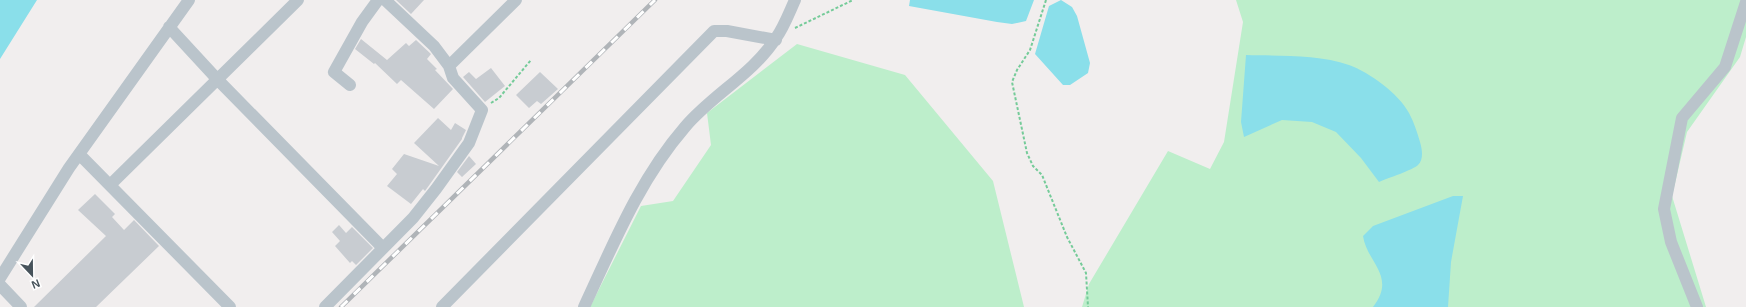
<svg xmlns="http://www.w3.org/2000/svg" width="1746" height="307" font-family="Arial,sans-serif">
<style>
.green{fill:#bdeecb}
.water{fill:#8adfea}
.building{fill:#c8ccd1}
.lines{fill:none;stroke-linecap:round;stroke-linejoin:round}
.path{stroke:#75cb99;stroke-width:2;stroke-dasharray:3 2;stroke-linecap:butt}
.minor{stroke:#bac4cb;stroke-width:12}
.rail-casing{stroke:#b0b4b8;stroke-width:4.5}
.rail{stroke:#fff;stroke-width:3;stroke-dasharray:9;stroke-linecap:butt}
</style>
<rect width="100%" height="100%" fill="#f1eeee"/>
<path class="green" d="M1236 0H1746V37L1740 57 1687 132 1672 196 1706 307H1082L1089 284 1168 151 1210 169 1224 142 1243 22Z
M797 44 905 75 993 181 1024 307H590L641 206 673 201 711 145 707 113Z"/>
<path class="water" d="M0 0H37L0 59Z
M910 0H1034L1026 21 1012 24 997 22 909 6Z
M1061 0 1072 7 1077 16 1090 63 1088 73 1070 85H1063L1035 54 1049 6Z
M1246 55C1278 56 1318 54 1349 65 1369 72 1399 94 1409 113 1414 122 1417 132 1420 142 1422 149 1424 159 1418 165 1413 170 1388 178 1379 182L1361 158 1336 132 1312 122 1282 120 1244 137 1241 122Z
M1453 196H1463L1451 262 1448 307H1373C1397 276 1367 263 1363 236L1373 226Z"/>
<path class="building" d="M396 0H424L411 14Z
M361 39 387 60 406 43 409 46 416 40 431 54 427 59 437 69 435 70 453 89 434 109 401 80 397 84 375 63 374 64 355 49Z
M491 68 505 86 485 102 463 77 469 72 476 79Z
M540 72 558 89 541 104 537 101 529 108 516 95Z
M438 118 451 130 455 123 466 130 462 138V139L430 184 425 191 423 189 411 204 387 186 397 174 392 169 404 154 439 166 414 143Z
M469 156 476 164 462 177 457 172Z
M95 194 115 214 112 217 124 230 134 220 159 246 96 307H34L106 236 78 210Z
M339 225 346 233 352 227 373 248 356 265 352 261 350 263 335 246 340 241 332 232Z"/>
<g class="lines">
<path class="path" d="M1046 0 1030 50 1017 70 1012 82 1027 153 1033 166 1042 175 1067 237 1086 273 1088 307
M795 28 853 0
M491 103 499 98 531 60"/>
<path class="minor" d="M169 27 217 79 383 248
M449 66 516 0
M350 85 334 72 362 22 378 0
M79 154 230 307
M110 185 298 0
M0 278 69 168 189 0
M0 285 21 307
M325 307 413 218 436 189 469 143 482 110 453 78 449 66 434 46 385 0
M442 307 714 31H727L776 40
M584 307C613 245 639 180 685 127 712 95 753 74 776 38 784 27 789 13 795 0
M1697 307 1671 242 1664 209 1682 118 1725 67 1746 2"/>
<defs>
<path id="rail" d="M341 307 655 0"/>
</defs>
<use href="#rail" class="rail-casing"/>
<use href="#rail" class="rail"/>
</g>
<g transform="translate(32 275) rotate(158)" stroke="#ffffff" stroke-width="3" paint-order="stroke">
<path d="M0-3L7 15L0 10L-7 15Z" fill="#47535b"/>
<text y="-6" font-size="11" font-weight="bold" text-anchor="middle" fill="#47535b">N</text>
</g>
</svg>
